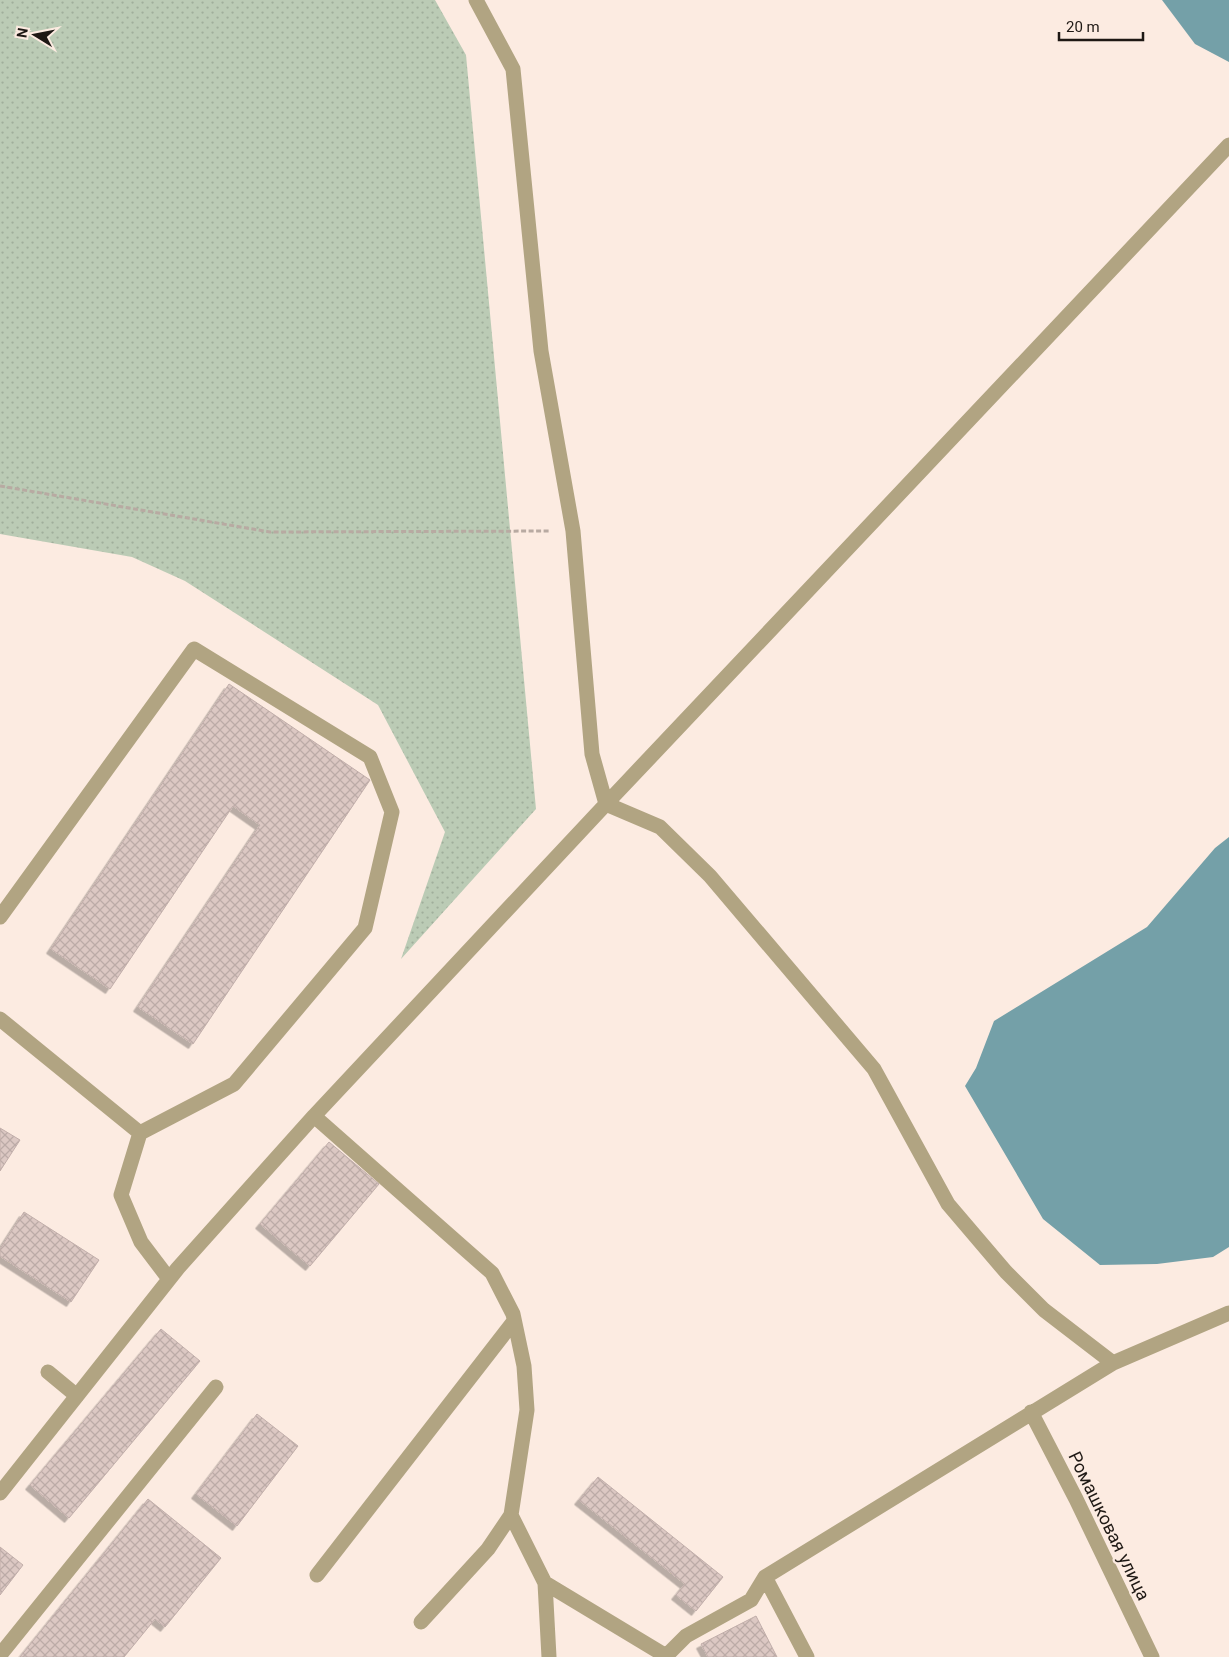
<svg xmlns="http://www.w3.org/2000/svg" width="1229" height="1657" font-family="Roboto,sans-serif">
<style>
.grass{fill:url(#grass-dots)}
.water{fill:#74a0a8}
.building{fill:url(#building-cross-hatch);stroke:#c1aeaa;filter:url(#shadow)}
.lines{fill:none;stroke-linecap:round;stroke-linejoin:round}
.path{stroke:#b8aaa2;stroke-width:3;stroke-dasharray:5 2.5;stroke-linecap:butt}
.minor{stroke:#b1a482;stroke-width:15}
.labels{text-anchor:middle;stroke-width:4.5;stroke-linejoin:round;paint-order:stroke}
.street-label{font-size:18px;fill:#1e1814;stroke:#fcebe1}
</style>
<defs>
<pattern id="grass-dots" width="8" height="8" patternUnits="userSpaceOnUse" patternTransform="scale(1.25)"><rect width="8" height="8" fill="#bbcbb5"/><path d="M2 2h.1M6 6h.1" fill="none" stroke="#a0ae9b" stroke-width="1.8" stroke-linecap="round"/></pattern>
<pattern id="building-cross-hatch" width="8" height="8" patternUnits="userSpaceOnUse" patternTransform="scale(1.25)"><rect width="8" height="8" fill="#dcc8c3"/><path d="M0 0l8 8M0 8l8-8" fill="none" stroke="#bcaba7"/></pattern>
<filter id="shadow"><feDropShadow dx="-4.5" dy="4.5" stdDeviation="0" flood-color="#0004"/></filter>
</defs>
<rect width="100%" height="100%" fill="#fcebe1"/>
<path class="grass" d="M0 0H435L466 55 536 809 401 959 445 832 378 705 185 581 132 557 0 534Z"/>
<path class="water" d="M1162 0H1229V62L1195 44Z
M1229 837V1247L1213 1257 1157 1264 1100 1265 1043 1219 965 1086 976 1068 994 1021 1147 927 1215 848Z"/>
<path class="building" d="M229 684 370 780 193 1044 138 1007 260 825 233 806 110 989 51 949Z
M0 1128 20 1140 0 1171Z
M329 1142 379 1184 310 1266 260 1224Z
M24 1212 99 1260 71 1302 0 1256V1249Z
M161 1329 200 1361 69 1518 30 1485Z
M257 1414 298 1446 237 1526 196 1494Z
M598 1477 723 1577 696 1611 676 1595 685 1584 579 1500Z
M148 1499 221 1558 165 1627 155 1619 124 1657H20Z
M0 1547 23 1565 0 1595Z
M756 1616 777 1657H708L701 1644Z"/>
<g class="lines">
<path class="path" d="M0 486 270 532 550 531"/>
<path class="minor" d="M476 0 513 69 541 351 573 531 592 754 606 804
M606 804 660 827 710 876 874 1069 948 1204 1006 1272 1044 1310 1113 1363 1229 1313
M0 917 194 649 370 757 392 812 365 928 234 1084 140 1133 121 1195 141 1242 169 1279
M0 1019 140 1133
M314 1116 492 1273 513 1314 524 1366 527 1410 511 1515 545 1583 666 1656 686 1636 751 1600 765 1577 1113 1363
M48 1372 77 1396
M1031 1412 1076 1499 1152 1657
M0 1493 178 1268 314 1116 606 804 1229 145
M317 1575 514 1321
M765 1577 807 1657
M545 1583 549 1657
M421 1622 488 1549 511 1515
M0 1655 216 1387"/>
</g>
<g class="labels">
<g class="street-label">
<text transform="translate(1109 1526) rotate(64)" y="6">Ромашковая улица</text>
</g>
</g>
<g transform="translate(35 35) rotate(280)" stroke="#fcebe1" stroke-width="4" paint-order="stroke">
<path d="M0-4L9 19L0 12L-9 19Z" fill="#1e1814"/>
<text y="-8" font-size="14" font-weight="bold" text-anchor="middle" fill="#1e1814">N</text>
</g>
<path d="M1059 32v8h84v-8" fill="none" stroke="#1e1814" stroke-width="2.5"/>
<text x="1066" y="32" font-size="15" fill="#1e1814" stroke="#fcebe1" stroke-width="4" paint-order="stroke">20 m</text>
</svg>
